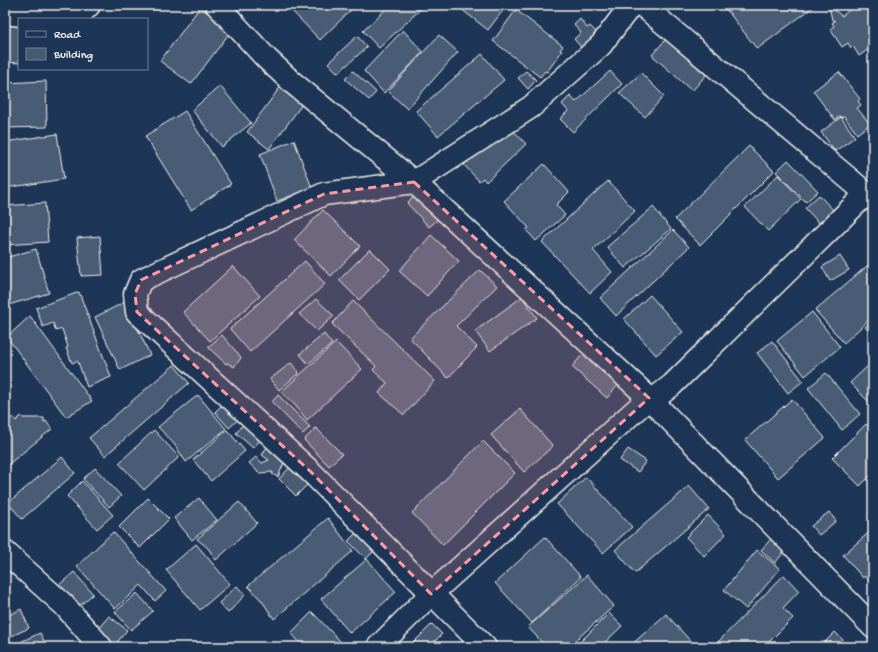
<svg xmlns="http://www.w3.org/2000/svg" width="878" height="652" font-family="'Gochi Hand',sans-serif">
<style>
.building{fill:#485b74;stroke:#f4f1e8}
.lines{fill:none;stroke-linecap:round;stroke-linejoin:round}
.minor-casing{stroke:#f4f1e8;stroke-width:25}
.minor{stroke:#1d3557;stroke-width:22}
.marked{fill:#ff9aa2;fill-opacity:0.2;stroke:#ff9aa2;stroke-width:3;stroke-dasharray:8 5;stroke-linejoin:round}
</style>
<rect width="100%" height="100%" fill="#1d3557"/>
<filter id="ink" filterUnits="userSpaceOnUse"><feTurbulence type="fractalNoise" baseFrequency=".025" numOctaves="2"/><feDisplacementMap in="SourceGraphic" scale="8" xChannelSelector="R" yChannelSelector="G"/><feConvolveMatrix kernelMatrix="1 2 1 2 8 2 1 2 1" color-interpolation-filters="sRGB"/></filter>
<g filter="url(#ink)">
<path class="building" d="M143 5H159V10L142 7Z
M269 5H282L276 12Z
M297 5H356L320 40 291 10Z
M390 5H425L379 48 363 31Z
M456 5H507L488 30Z
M723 5H816L757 49Z
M855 5H866L873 14V46L859 56 853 46 851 48 848 43 842 47 830 29 834 26 832 23 835 21 832 20 829 6 842 16Z
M200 7 231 31 191 84 160 61Z
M516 10 563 46 560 50 562 51 547 72 545 71 540 77 493 41Z
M580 19 587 28 590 26 597 33 581 47 574 39 581 33 574 25Z
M7 24 19 25V63L5 62Z
M403 30 423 52 384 93 364 71Z
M439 35 458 52 407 109 388 91Z
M357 36 367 47 338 73 328 63Z
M666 39 706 75 692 91 652 55Z
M482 54 504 80 438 136 416 111Z
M353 71 376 92 369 100 345 79Z
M526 71 536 80 528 89 518 78Z
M610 71 622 84 573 132 560 119 568 111 562 104 570 96 576 102Z
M839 72 860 99 858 101 861 105 857 108 870 124 857 134 844 116 842 118 840 116 835 120 813 91Z
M641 73 664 96 645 117 619 93Z
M46 81 47 127 5 128V83Z
M284 82 306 99 269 149 247 132Z
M220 86 251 123 222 147 192 110Z
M185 111 231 184 191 210 145 136Z
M841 117 855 137 835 151 821 132Z
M511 128 526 144 486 182 483 178 479 181 464 165 485 146 488 149Z
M57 134 64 179 5 188V142Z
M294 140 312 188 277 201 260 154Z
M749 146 774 171 700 245 675 219Z
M788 160 818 191 806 202 776 172Z
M544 164 569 192 556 205 565 215 536 241 526 230 529 228 504 201Z
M778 175 801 199 768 231 745 207Z
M608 181 635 211 593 250 612 272 590 293 542 242Z
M419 192 441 217 429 227 407 203Z
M819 195 835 212 821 225 805 208Z
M45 203 48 242 5 245V206Z
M653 207 671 229 625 268 607 247Z
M323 210 360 246 331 276 294 240Z
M673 230 689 247 616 316 600 298Z
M431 235 459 261 427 296 399 271Z
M100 236 103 275 81 276 77 238Z
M36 249 49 293 5 306V258Z
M370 249 390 269 359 300 339 280Z
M840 256 849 270 830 281 822 267Z
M305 261 325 284 250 352 230 329Z
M873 261V316L844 343 815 310Z
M233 266 260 296 210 341 183 312Z
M480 270 497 286 456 326 477 347 448 378 410 338Z
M79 292 111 377 87 387 78 362 77 361 72 363 66 348 68 347 62 329 56 331 53 323 43 327 36 308Z
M650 295 683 332 656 355 624 319Z
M522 297 537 318 490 351 475 331Z
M316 299 334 316 317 331 299 314Z
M353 301 435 381 404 415 379 393 387 383 373 370 376 366 332 324Z
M125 302 150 355 120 370 95 317Z
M812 312 840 347 805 376 777 341Z
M30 316 92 401 66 417 7 337Z
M873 320V336L865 327Z
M324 334 332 344 308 364 300 354Z
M222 335 240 356 241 358 234 367 228 363 226 364 208 347Z
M772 341 803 381 788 393 757 353Z
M336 342 362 369 307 420 295 405 281 392Z
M582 355 618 385 607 398 572 367Z
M873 361V401L870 403 850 383Z
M291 363 299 373 279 390 270 379Z
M174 365 189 383 105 456 89 438Z
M826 373 860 414 842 430 808 388Z
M198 395 226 429 186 462 174 444 158 427Z
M278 395 310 427 303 434 272 402Z
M792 399 825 438 778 478 745 440Z
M227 400 242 416 229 428 215 412Z
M520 409 553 446 524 472 491 435Z
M21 416 23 418H44V422L46 421 52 429 5 467V423L13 417 16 421Z
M246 421 263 437 253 448 236 433Z
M866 424 873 431V473L860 486 832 458Z
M316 428 342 454 329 466 304 440Z
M154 430 179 457 144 490 119 463Z
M227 430 245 451 211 481 193 460Z
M483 441 515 473 443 545 412 513Z
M268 445 286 458 278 477 272 474 273 472 259 473 249 463 256 457 262 463 269 460 262 455Z
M628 449 646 461 638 472 620 460Z
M62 457 75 473 22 519 8 503Z
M292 465 310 482 296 496 279 479Z
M95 468 121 496 109 507 83 479Z
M586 477 632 527 603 553 557 504Z
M82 481 113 515 97 529 67 496Z
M689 486 709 509 635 573 615 550Z
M148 498 169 519 140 548 119 527Z
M199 498 217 520 192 540 174 518Z
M239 502 257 523 216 560 208 548 197 539Z
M829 512 836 521 819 535 811 526Z
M708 515 726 534 704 556 686 537Z
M328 518 353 551 274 619 262 601 248 586Z
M873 529V585L865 576 863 578 843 555Z
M358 531 376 549 366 559 348 541Z
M113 532 166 591 155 601 141 585 115 609 77 566Z
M545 537 581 577 532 623 495 583Z
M771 539 784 552 775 563 761 550Z
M196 544 230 584 200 610 166 570Z
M757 550 780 569 746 609 724 590Z
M367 559 396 592 350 633 321 599Z
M74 572 93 594 77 608 58 586Z
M587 575 614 606 568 647H546L528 627Z
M784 575 799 591 783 608 793 618 764 647H713Z
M237 586 245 595 228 613 219 603Z
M137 593 153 611 131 630 115 612Z
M21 609 29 628 5 639V617Z
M312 612 341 642 336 647H304L291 633Z
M609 613 622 626 600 647H575Z
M666 614 694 645 691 647H629Z
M109 616 127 630 115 645 97 630Z
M432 624 442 634 429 647H419L414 642Z
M835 632 850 647H820Z
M40 633 47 647H9Z"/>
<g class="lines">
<defs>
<path id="minor" d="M217 5 266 58 293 83 414 182 649 398 873 627
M642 5 873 199
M5 13 55 19
M70 19 77 18 89 5
M5 552 64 605 101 647
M378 647 431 594 649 398 658 396 672 385 867 193
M485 647 311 472 137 312 135 294 141 280 324 194 414 182 531 107 601 45 631 5"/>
</defs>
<use href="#minor" class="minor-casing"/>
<use href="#minor" class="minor"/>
</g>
</g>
<path class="marked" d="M414 182 649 398 431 594 311 472 137 312 135 294 141 280 324 194Z"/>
<rect width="878" height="652" fill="none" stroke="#1d3557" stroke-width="20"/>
<rect x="10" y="10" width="858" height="632" fill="none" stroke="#f4f1e8" stroke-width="1.5" filter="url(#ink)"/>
<rect x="18" y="18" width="130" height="52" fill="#1d3557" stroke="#738091"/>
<rect x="26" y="31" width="20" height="6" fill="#1d3557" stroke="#738091"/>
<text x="54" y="38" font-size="12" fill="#f4f1e8">Road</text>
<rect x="26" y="48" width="20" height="12" fill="#485b74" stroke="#738091"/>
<text x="54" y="58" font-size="12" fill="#f4f1e8">Building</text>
</svg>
